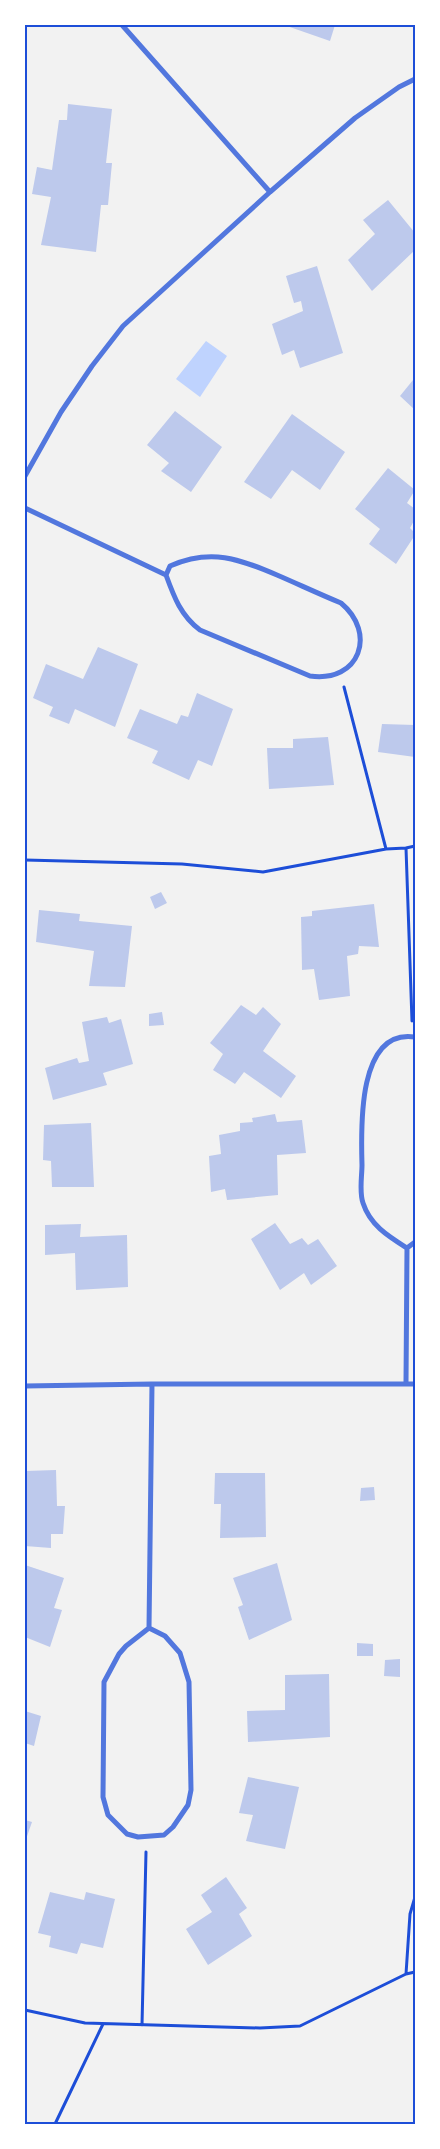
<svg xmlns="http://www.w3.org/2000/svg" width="440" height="2149" font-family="'Noto Sans',sans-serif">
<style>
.water{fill:#bfd3fe}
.building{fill:#bdc9ec}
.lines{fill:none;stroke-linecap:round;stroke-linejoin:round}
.path{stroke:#1d4ed8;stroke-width:3}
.minor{stroke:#5277de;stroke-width:5}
.neatline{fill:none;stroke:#1d4ed8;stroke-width:2}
</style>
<rect width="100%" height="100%" fill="#f2f2f2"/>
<path class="water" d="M206 341 227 356 200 397 176 379Z"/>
<path class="building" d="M284 25H335L330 41Z
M68 104 112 109 106 163H112L108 205H101L96 252 41 245 51 197 32 194 37 167 52 170 59 120H67Z
M388 200 415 233V250L372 291 348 260 375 234 363 220Z
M317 266 343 353 300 368 294 350 282 355 272 324 303 311 301 301 294 303 286 276Z
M413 380 415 382V410L400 396Z
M175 411 222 447 191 492 161 471 169 463 147 445Z
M292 414 345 452 320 490 292 470 271 499 244 482Z
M388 468 415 490 407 503 415 509V519L410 528 415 533V535L396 564 369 544 380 529 355 509Z
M98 647 138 664 115 727 75 709 69 724 49 716 53 707 33 698 46 664 83 679Z
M197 693 233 709 212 766 198 760 189 780 152 763 158 751 127 738 140 709 177 724 181 715 188 717Z
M382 724 415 725V757L378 752Z
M328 737 334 785 269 789 267 748H293V739Z
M161 892 167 903 155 909 150 897Z
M374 904 379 947 359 946 358 954 347 956 350 996 319 1000 314 969 302 970 301 917 312 916V911Z
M39 910 80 914 79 921 132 926 125 987 89 986 94 951 36 942Z
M241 1005 256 1015 263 1007 281 1024 263 1051 296 1076 281 1098 244 1072 235 1084 213 1070 223 1054 210 1043Z
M162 1012 164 1025 149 1026V1014Z
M107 1017 109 1023 121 1019 133 1064 103 1073 107 1085 53 1100 45 1068 77 1058 79 1063 89 1061 82 1022Z
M275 1114 277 1122 302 1120 306 1153 277 1155 278 1195 227 1200 225 1189 211 1192 209 1156 221 1154 219 1135 240 1131V1123L253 1122 252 1118Z
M91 1123 94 1187H52L51 1161 43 1160 44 1125Z
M275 1223 290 1244 302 1238 308 1245 318 1239 337 1266 311 1285 304 1273 280 1290 251 1239Z
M81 1224 80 1237 127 1235 128 1287 76 1290 75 1253 45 1255V1225Z
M56 1470 57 1506H65L63 1534H51V1548L25 1546V1471Z
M215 1473H265L266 1537 220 1538 221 1504H214Z
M374 1487 375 1500 360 1501 361 1488Z
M277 1563 292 1620 249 1640 238 1607 243 1605 233 1578Z
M25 1565 64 1578 54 1608 62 1610 50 1647 25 1637Z
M357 1643 373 1644V1656H357Z
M400 1659V1677L384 1676 385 1660Z
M329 1674 330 1737 248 1742 247 1711 285 1710V1675Z
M25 1711 41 1716 34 1746 25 1743Z
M248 1777 299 1787 285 1849 246 1841 253 1815 239 1813Z
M25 1820 32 1822 25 1842Z
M226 1877 247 1908 239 1914 252 1936 208 1965 186 1929 212 1912 201 1895Z
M50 1892 84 1900 86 1892 115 1899 103 1948 81 1943 77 1954 49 1947 51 1936 38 1933Z"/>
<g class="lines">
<path class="path" d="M344 687 386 849
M25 860 182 864 263 872 386 849 406 848
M412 1021 406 848 415 846
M406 1974 410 1914 415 1897
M25 2010 85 2023 260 2028 300 2026 406 1974 415 1972
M142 2025 146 1852
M55 2124 103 2024"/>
<path class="minor" d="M122 25 270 192
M25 476 61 412 92 366 123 326 270 192 355 118 399 87 415 79
M25 508 166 575C174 597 181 616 200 630L310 676C360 683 377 633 341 603 319 594 298 584 277 575 239 559 211 548 170 566L166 575
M407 1248C388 1236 370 1225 363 1203 359 1192 362 1176 362 1165 361 1129 357 1028 415 1037
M407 1248 415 1242
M406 1383 407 1248
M25 1386 152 1384H415
M149 1628 126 1646 119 1654 104 1682 103 1797 108 1815 127 1834 138 1837 164 1835 173 1827 188 1805 191 1790 189 1682 180 1653 165 1636 149 1628 152 1384"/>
</g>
<rect width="440" height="2149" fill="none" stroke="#ffffff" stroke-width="52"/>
<rect x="26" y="26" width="388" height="2097" class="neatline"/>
</svg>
